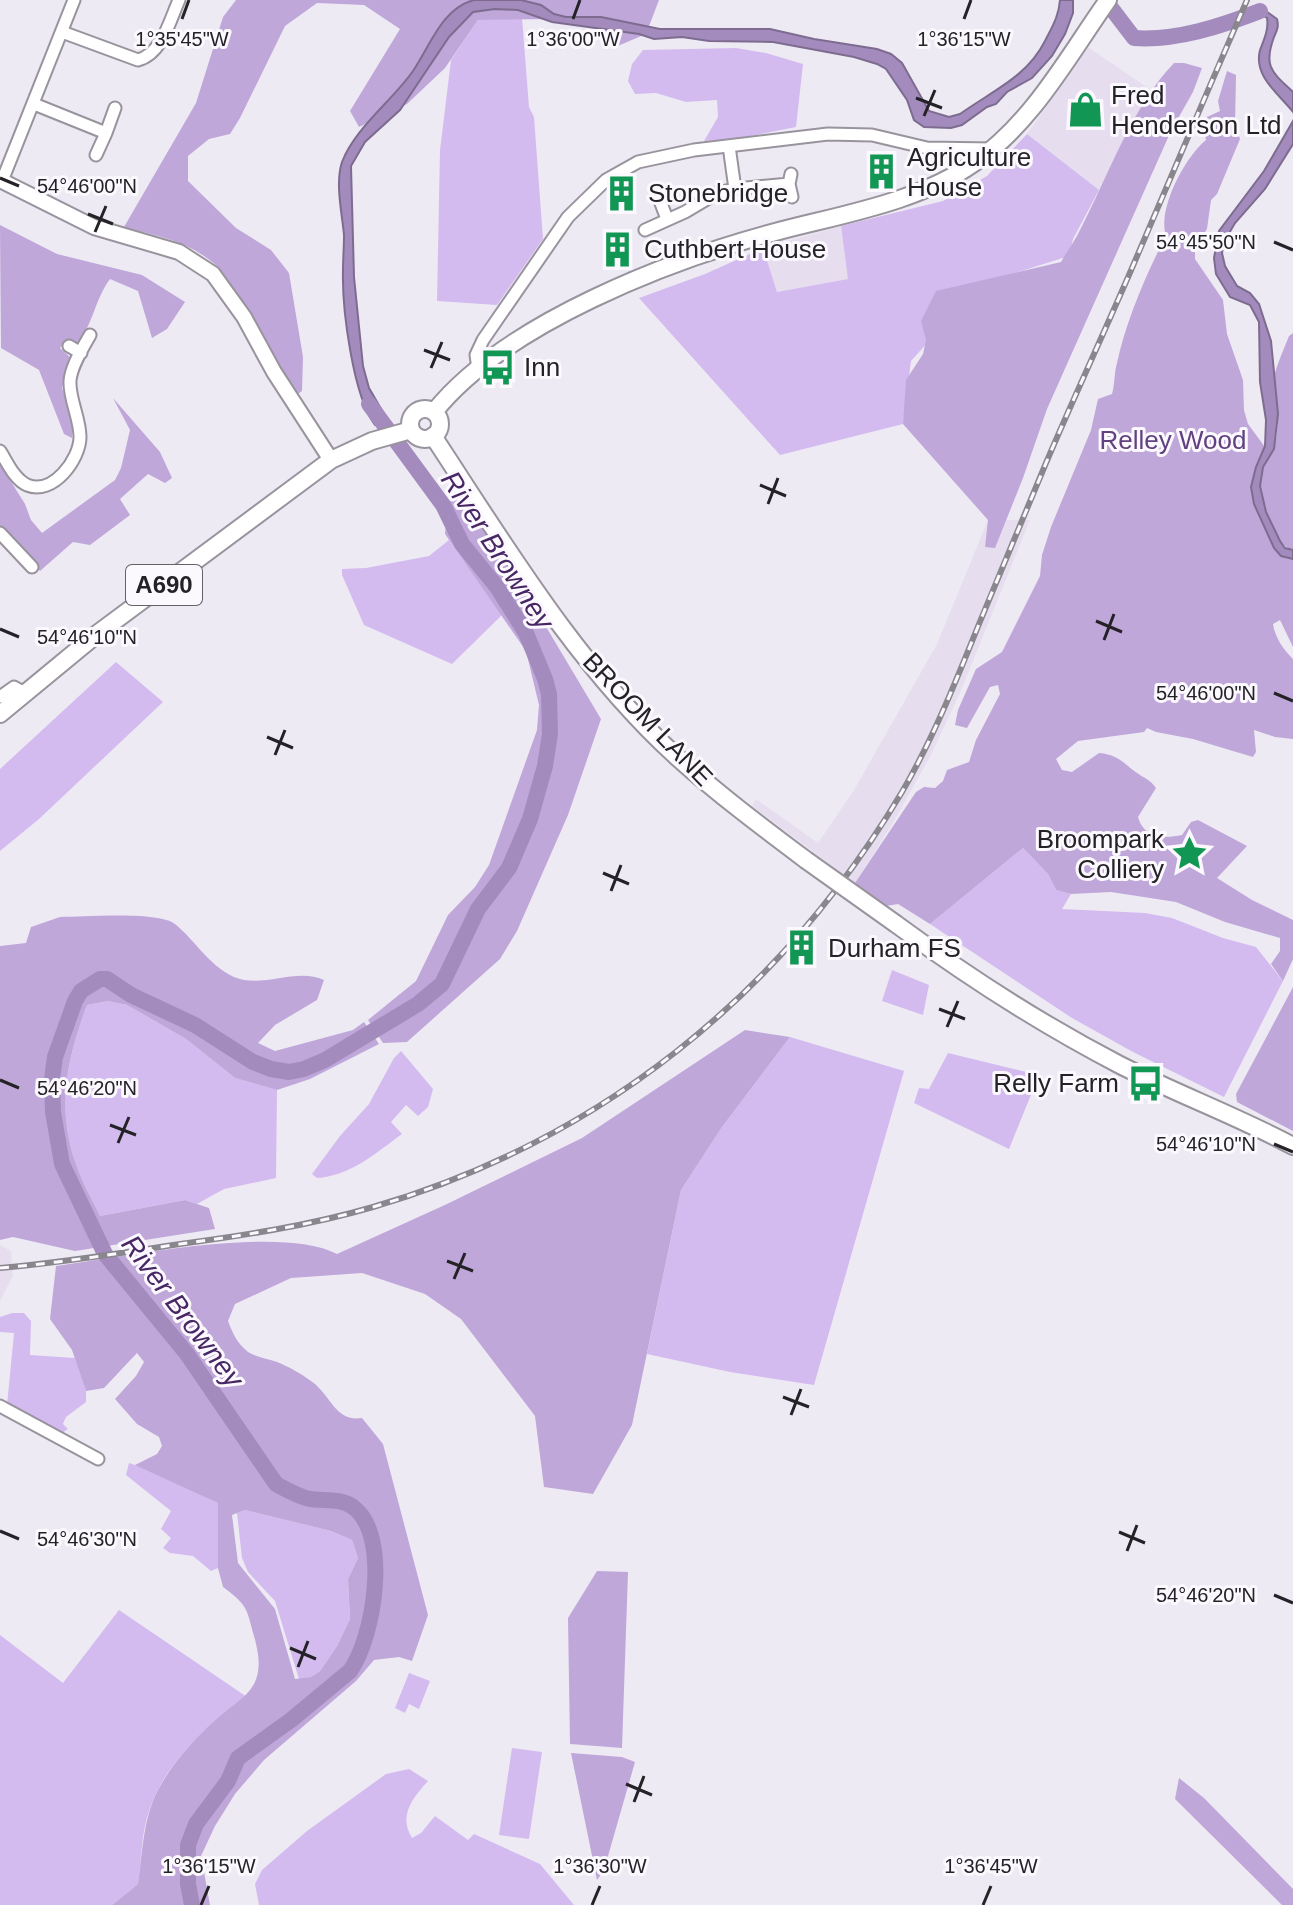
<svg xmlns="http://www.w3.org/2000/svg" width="1293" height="1905" font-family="Arial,sans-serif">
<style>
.built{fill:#e6deef}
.green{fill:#d3bbef}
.forest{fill:#bfa7da;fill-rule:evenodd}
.water{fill:#a38cbd;stroke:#7d6c90;stroke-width:2}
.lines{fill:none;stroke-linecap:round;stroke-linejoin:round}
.river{stroke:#a38cbd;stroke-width:16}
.minor-casing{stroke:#98939d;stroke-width:15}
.tertiary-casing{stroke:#98939d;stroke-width:18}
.secondary-casing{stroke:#98939d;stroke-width:20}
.primary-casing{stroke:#98939d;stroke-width:20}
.minor{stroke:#fff;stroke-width:11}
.tertiary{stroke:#fff;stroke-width:14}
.secondary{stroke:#fff;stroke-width:16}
.primary{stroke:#fff;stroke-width:16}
.rail-casing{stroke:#89868d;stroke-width:6}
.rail{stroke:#fbf8fe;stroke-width:3;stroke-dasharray:9;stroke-linecap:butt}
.secondary-bridge-casing{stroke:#98939d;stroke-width:20;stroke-linecap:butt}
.secondary-bridge{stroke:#fff;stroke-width:16}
.ticks{fill:none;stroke:#242226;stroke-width:3}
.labels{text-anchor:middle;stroke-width:6;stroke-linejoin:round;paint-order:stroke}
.shield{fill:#fbf8fe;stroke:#646267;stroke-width:2}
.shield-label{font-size:24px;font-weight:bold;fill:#242226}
.poi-label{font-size:26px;fill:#242226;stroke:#fbf8fe;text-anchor:start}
.park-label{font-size:26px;fill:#614180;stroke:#fbf8fe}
.street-label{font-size:26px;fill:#242226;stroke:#fbf8fe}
.water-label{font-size:28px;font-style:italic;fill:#472664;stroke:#fbf8fe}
.ticks-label{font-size:20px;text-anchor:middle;fill:#242226;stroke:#fbf8fe;stroke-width:6;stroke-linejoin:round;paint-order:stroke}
</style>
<rect width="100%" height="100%" fill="#eeeaf4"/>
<path class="built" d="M1088 47 1151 90 1099 190 1027 134Z
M841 226 849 279 777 292 763 248Z
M988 520H1030L960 693 931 755 893 823 855 883 752 806 756 799 818 843 854 790 937 644Z
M0 1245 11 1251 13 1276 0 1301Z"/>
<path class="green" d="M522 18 529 107 534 117 543 239 497 305 437 301 440 150 451 60 478 20Z
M736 48 766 53 803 64 796 127 730 140 704 141 718 117 717 100 686 102 656 93 635 94 628 81 632 64 643 50Z
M1027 134 1099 190 1073 239 1069 256 980 284 911 361 903 424 780 455 639 298 705 274 763 248 777 292 848 279 841 226 943 201 987 176Z
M449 540 502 615 452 664 364 625 342 575V569L366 568 429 556Z
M116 662 163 702 39 819 0 851V769Z
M1023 848 1048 874 1056 890 1071 894 1062 909 1145 913 1172 918 1223 938 1256 947 1283 981 1224 1097 1133 1052 1072 1018 930 924Z
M892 970 929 985 923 1015 882 1001Z
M108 1001 127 1005 186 1039 235 1078 277 1090 276 1178 224 1189 197 1204 185 1200 100 1216C92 1199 82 1182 76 1164 56 1108 67 1059 87 1005Z
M790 1037 904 1071 814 1385 730 1372 647 1354 681 1190 722 1127Z
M401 1051 433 1089 428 1107 418 1116 406 1105 391 1122 402 1134C376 1153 350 1176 317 1178L312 1174 340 1136 369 1104 394 1058Z
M948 1053 1039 1075 1009 1149 914 1103 919 1088 929 1089Z
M12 1313H24L31 1321 30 1355 75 1358 86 1391V1402L66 1417 63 1424 68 1429 62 1433 7 1405 14 1333 0 1332V1317Z
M129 1463 150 1470 218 1503V1568L211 1571 193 1556 170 1553 163 1548 171 1538 161 1529 171 1511 126 1475Z
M245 1510 331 1531 352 1540 358 1558 348 1579 350 1619 337 1646 320 1671 311 1677 299 1679 275 1601 248 1572 242 1558 237 1513Z
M119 1610 247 1697C204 1729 159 1767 146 1822 141 1842 141 1864 138 1884L112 1905H0V1635L63 1683Z
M409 1673 430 1681 419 1709 409 1704 405 1713 395 1708Z
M512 1748 542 1752 529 1839 499 1835Z
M409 1769 428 1781C413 1798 398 1815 412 1838L421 1833 435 1816 468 1840 474 1834 540 1864 574 1905H259L255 1884 262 1870 307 1831 386 1774Z"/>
<path class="forest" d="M236 0H659L646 34 613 48 589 23 554 19 478 20 445 68 407 104 359 127 350 111 400 29 364 5 317 3 285 26 240 118 230 134 209 139 188 156V181L236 228 271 250 289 273 303 357 302 391 295 396 218 267C189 241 161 237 124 227L196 103 223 17Z
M1184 63 1202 68 1193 92 1171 131 1047 409 1023 478 995 548 985 547 988 520 903 424 906 380 923 354 926 340 921 321 936 291 1061 262C1067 251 1075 241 1080 230 1107 178 1133 105 1174 63Z
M1227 71 1236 75 1235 125 1240 139 1217 194 1211 200 1207 229 1195 248V259L1223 300 1227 334 1243 380 1244 410 1248 424 1265 447C1241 497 1258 517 1287 558L1293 559V647L1280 620 1273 624C1275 638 1284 650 1293 659V739L1275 737 1254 730 1256 752 1253 757 1193 739 1156 732 1147 728 1144 732 1078 741 1056 759 1062 770 1072 772 1099 753C1121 755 1124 765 1140 775 1148 780 1150 780 1156 788L1138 817C1144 838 1163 839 1182 835L1191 822 1198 820 1247 846 1217 878 1252 900 1293 920V959L1283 981 1271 964 1280 951V938L1225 922 1176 902 1111 892 1071 894 1056 890 1048 874 1023 848 930 924 898 904 886 906 855 883 916 792 924 787 935 788 943 781 947 770 969 762 976 740 1000 694 998 685 990 687 967 728 955 725 958 710 976 669 1002 652 1040 576 1042 555 1051 527 1091 430 1098 399 1112 394C1115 383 1114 373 1117 363 1126 321 1146 274 1166 236 1157 209 1185 157 1206 140L1203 126 1207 117 1220 111 1218 101Z
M0 225 57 254 142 275 185 302 167 329 152 338 138 291 110 279C95 299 93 325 77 344L64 342 60 348 71 358 62 388 72 414V438L64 434 39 370 1 348Z
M1293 333V550H1292C1272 544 1257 492 1261 473 1264 458 1275 449 1277 433 1278 422 1278 412 1277 402 1276 393 1272 386 1274 377 1277 364 1284 349 1289 336Z
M113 398 160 452 172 478 165 483 148 474 120 499 130 515 90 545 73 542 40 571 0 527V464L25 504 31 520 42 533 115 480 121 468 130 430Z
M456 494 496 543 601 719 568 815 517 931 500 959 407 1042 383 1043 368 1020 416 981 448 915 475 887 489 865 537 730 539 705 526 651 445 534 448 504Z
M60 917C85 917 157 911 175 924 196 941 207 964 234 977 263 989 296 967 324 980L317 1000 275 1025 258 1043 275 1051 353 1030 364 1022 379 1044 310 1079 277 1090 235 1078 186 1039 127 1005 108 1001 87 1005C67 1059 56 1108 76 1164 82 1182 92 1199 100 1216L185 1200 209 1208 215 1229 75 1251 13 1237 0 1240V946L26 943 31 927Z
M1293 987V1131L1237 1102 1236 1094Z
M745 1030 790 1037 722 1127 681 1190 632 1425 593 1494 544 1487 535 1416 461 1319 425 1294 362 1273 291 1278 235 1304 228 1321C233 1334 237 1343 248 1352 256 1357 268 1359 277 1362 290 1367 305 1376 315 1384 332 1399 337 1422 362 1418L383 1444 428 1615 412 1661 399 1657 374 1660 356 1681 264 1760 235 1794 215 1826 201 1856 210 1905H112L138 1884C143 1850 143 1813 162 1783 174 1762 191 1743 209 1726 242 1694 270 1692 254 1636 246 1607 248 1606 223 1587L218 1568V1503L135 1465 157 1454 162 1446 159 1437 137 1424 115 1399 136 1376 144 1362 137 1353 104 1388 86 1391 72 1350 50 1319 56 1266C122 1257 281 1224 337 1254L447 1204 582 1138ZM245 1510 331 1531 352 1540 358 1558 348 1579 350 1619 337 1646 320 1671 311 1677 295 1679 275 1609 238 1563 232 1515Z
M597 1571 628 1572 622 1748 570 1744 568 1618Z
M571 1753 622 1757 635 1762 604 1870 597 1880Z
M1179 1778 1204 1798 1293 1889V1905H1282L1175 1799Z"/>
<path class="water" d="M474 0H521L541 5 554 14 566 17H601L660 29H770L814 39 877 49 891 54 902 63 929 111 949 117 960 114C992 91 1027 77 1045 41 1052 27 1059 16 1060 0H1073V13L1065 34 1052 56 1032 78 1007 92 996 104 987 107 962 125 951 128 924 127 914 120 907 100 886 69 877 64 854 57 773 42 709 41 682 37 654 39 639 34 552 22 518 10 495 9 473 12 449 37 400 110 365 142 351 166 354 277 363 366 369 388 387 419 375 425C353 396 342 309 343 271 343 259 344 247 344 235 342 213 335 183 342 162 355 128 392 101 413 71 430 46 442 8 474 0Z
M1259 6 1277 19C1279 27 1277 30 1274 37 1263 67 1272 72 1293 92V112C1279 94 1253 76 1260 50 1264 40 1269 29 1267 18L1262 15 1240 23 1245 13Z
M1293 121V144L1265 189 1235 223 1224 242 1222 253 1225 266 1237 286 1250 293 1259 304 1271 341 1278 414 1274 449 1263 467 1260 486 1266 512 1280 541 1285 548 1293 550V559L1281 556 1274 548 1254 504 1251 487 1256 467 1265 446 1266 420 1260 382 1259 322 1250 305 1230 297 1216 274 1214 258 1219 231 1264 171Z"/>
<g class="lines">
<path class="river" d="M1105 0 1134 38C1177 41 1221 26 1260 11
M192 1905 188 1884V1845L196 1824 228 1781 238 1758 291 1720 350 1671C374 1638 391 1534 353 1507 341 1498 324 1501 310 1499 297 1496 287 1490 276 1484L187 1354 105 1254 62 1164 53 1112 52 1079 55 1057 75 1001 81 991 100 979H107L131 995 195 1025 253 1062 271 1069 289 1072 304 1069 325 1060 418 1004 442 984 478 909 509 868 530 819 545 766 550 734 549 694 545 679 526 633 497 587 462 544 443 505 369 404"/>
<defs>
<path id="minor" d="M62 32 138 60C162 54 170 20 179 0
M34 104 106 133 115 108
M729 146 735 189
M96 155 106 133
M791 174 789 184 792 197
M2 181 74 0
M659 198 667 219
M645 230 685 212 717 193 735 189 789 184
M69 346 81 353
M478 369 476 355 483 340 568 217 606 180 638 162 694 150 828 134 872 135 927 148 992 149
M0 451C7 462 14 479 27 485 53 496 80 459 80 437 80 418 69 399 70 381 71 366 83 348 90 335
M0 533 32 567
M0 697 14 687 25 693
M0 1406 98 1459"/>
<path id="tertiary" d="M0 180 94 227 179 252 213 274 244 317 274 372 331 460"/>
<path id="secondary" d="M433 436C506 547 578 667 677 757 718 794 762 827 806 860
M896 924C968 977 1041 1024 1120 1065 1177 1094 1237 1116 1293 1146"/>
<path id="primary" d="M410 424a15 15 0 1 1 30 0a15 15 0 1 1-30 0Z
M434 412C505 323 672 259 779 231 844 214 918 202 974 163 1033 122 1067 58 1108 0
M0 714 97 634 331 460 372 441 411 430"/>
</defs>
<use href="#minor" class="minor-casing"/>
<use href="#tertiary" class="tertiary-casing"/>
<use href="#secondary" class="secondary-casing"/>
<use href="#primary" class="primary-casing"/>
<use href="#minor" class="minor"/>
<use href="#tertiary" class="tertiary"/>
<use href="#secondary" class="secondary"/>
<use href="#primary" class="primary"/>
<defs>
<path id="rail" d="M0 1268C58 1263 116 1254 173 1245 240 1236 308 1226 373 1207 601 1140 781 995 902 792 933 739 956 681 979 624 1001 570 1024 517 1046 463 1074 397 1104 333 1132 268 1171 178 1208 89 1247 0"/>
</defs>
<use href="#rail" class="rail-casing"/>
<use href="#rail" class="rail"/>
<defs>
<path id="secondary-bridge" d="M806 860 896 924"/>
</defs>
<use href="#secondary-bridge" class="secondary-bridge-casing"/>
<use href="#secondary-bridge" class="secondary-bridge"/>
</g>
<path class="ticks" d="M182 19 189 0M573 19 580 0M964 19 971 0M916 98 942 108M924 116 935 90M0 178 19 186M88 214 113 224M95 232 106 206M1274 242 1293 250M424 350 450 360M431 368 442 342M760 485 786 496M768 504 778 478M1096 621 1122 632M0 629 19 637M1104 640 1114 614M1274 693 1293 701M267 737 293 748M275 755 285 730M603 873 629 884M611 891 621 865M939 1009 965 1019M947 1027 958 1001M0 1080 19 1088M110 1125 136 1135M118 1143 129 1117M1274 1144 1293 1152M447 1261 473 1271M454 1279 465 1253M783 1397 809 1407M791 1415 801 1389M0 1531 19 1539M1119 1532 1145 1543M1127 1551 1137 1525M1274 1595 1293 1603M290 1648 316 1659M298 1667 308 1641M626 1784 652 1795M634 1802 644 1776M201 1905 209 1886M592 1905 600 1886M983 1905 991 1886"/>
<defs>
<symbol id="shop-bare" viewBox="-9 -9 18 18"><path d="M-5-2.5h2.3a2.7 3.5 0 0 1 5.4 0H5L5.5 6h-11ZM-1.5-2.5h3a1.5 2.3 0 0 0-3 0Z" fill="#129654" stroke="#fbf8fe" stroke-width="2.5" paint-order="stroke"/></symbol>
<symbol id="building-bare" viewBox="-9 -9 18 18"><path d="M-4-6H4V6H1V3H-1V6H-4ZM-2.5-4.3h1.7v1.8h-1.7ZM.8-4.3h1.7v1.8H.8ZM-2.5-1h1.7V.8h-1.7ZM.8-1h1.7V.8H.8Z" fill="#129654" stroke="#fbf8fe" stroke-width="2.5" paint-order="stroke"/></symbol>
<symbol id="bus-bare" viewBox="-9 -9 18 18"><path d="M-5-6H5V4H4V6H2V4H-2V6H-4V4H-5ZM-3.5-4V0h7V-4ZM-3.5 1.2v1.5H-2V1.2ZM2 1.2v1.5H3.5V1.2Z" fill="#129654" stroke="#fbf8fe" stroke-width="2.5" paint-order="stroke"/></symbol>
<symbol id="sight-bare" viewBox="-9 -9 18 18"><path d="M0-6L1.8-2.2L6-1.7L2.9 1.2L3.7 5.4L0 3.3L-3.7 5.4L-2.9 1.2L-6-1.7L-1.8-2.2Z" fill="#129654" stroke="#fbf8fe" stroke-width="2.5" paint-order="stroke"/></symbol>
</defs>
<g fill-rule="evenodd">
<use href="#shop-bare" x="1060" y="84" width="51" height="51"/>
<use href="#building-bare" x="856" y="146" width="51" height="51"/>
<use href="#building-bare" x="596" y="168" width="51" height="51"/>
<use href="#building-bare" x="592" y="224" width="51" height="51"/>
<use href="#bus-bare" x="472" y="342" width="51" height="51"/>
<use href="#sight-bare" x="1164" y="828" width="51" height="51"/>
<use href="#building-bare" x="776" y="922" width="51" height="51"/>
<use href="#bus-bare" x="1120" y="1058" width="51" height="51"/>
</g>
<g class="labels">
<rect class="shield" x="126" y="565" width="76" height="40" rx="6"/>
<g class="shield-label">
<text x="164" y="593">A690</text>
</g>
<g class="poi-label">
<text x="1111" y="104">Fred<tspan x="1111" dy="30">Henderson Ltd</tspan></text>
<text x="907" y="166">Agriculture<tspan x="907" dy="30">House</tspan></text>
<text x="648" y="202">Stonebridge</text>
<text x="644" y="258">Cuthbert House</text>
<text x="524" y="376">Inn</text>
<text x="1164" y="848" text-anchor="end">Broompark<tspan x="1164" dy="30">Colliery</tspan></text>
<text x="828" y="957">Durham FS</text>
<text x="1119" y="1092" text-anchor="end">Relly Farm</text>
</g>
<g class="park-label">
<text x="1173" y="449">Relley Wood</text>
</g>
<g class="street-label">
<text transform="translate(648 719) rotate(46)" y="9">BROOM LANE</text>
</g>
<g class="water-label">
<text transform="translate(498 550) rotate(57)" y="10">River Browney</text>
<text transform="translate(183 1311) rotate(53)" y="10">River Browney</text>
</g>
</g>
<g class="ticks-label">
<text x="182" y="46">1°35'45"W</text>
<text x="573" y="46">1°36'00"W</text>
<text x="964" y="46">1°36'15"W</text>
<text x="87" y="193">54°46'00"N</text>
<text x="1206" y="249">54°45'50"N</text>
<text x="87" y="644">54°46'10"N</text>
<text x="1206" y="700">54°46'00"N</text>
<text x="87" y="1095">54°46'20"N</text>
<text x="1206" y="1151">54°46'10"N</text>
<text x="87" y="1546">54°46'30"N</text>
<text x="1206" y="1602">54°46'20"N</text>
<text x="209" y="1873">1°36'15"W</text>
<text x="600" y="1873">1°36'30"W</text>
<text x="991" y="1873">1°36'45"W</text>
</g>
</svg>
